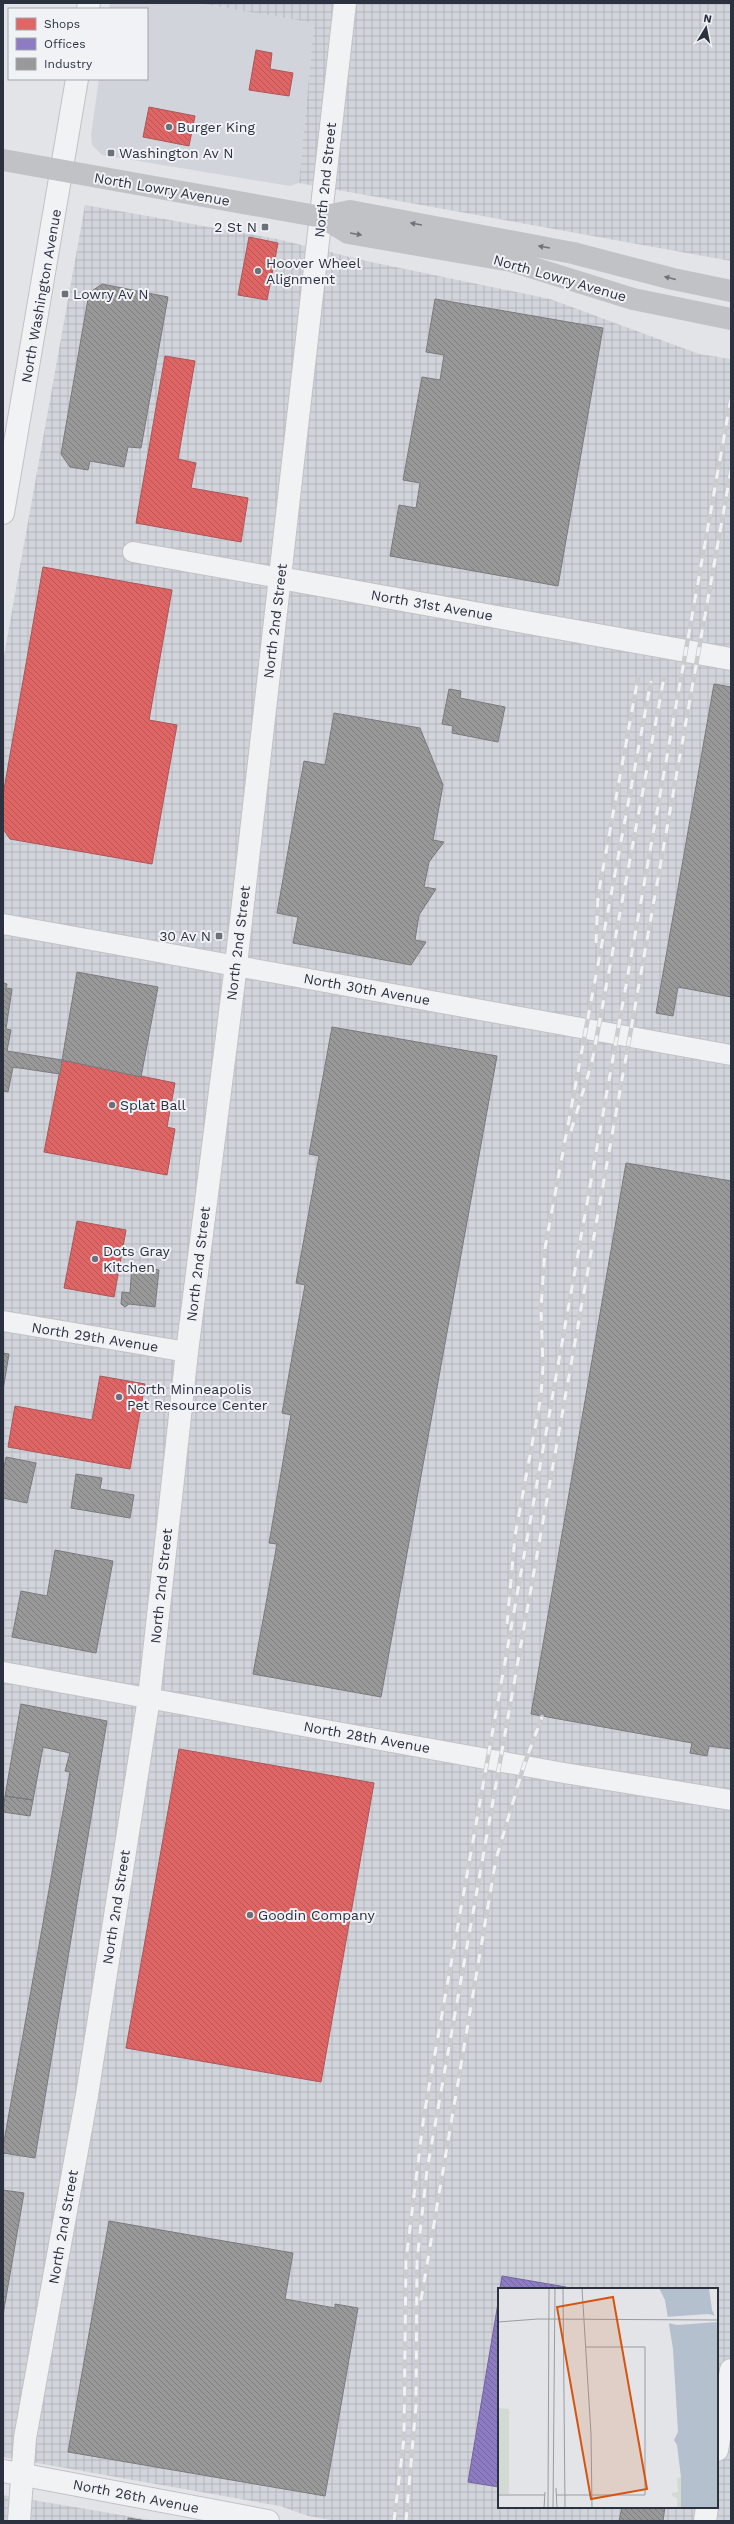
<svg xmlns="http://www.w3.org/2000/svg" width="734" height="2524" font-family="'Work Sans',sans-serif">
<style>
.built{fill:#d1d4da}
.industrial{fill:url(#industrial-grid);fill-rule:evenodd}
.shops{fill:url(#shops-back-hatch);stroke:#aa565a}
.offices{fill:url(#offices-back-hatch);stroke:#70669b}
.industry{fill:url(#industry-back-hatch);stroke:#787a7e}
.lines{fill:none;stroke-linecap:round;stroke-linejoin:round}
.minor-casing{stroke:#c1c2c5;stroke-width:22}
.tertiary-casing{stroke:#c1c2c5;stroke-width:24}
.minor{stroke:#f1f2f4;stroke-width:20}
.tertiary{stroke:#f1f2f4;stroke-width:22}
.secondary{stroke:#c0c2c5;stroke-width:22}
.rail-casing{stroke:#cbccce;stroke-width:4.5}
.rail{stroke:#f0f2f6;stroke-width:3;stroke-dasharray:9;stroke-linecap:butt}
.oneway{fill:#6e727b}
.poi-dot{fill:#6b7079;stroke:#f0f2f6;stroke-width:1.5}
.labels{text-anchor:middle;stroke-width:4;stroke-linejoin:round;paint-order:stroke}
.poi-label{font-size:14px;fill:#2b313e;stroke:#f0f2f6;text-anchor:start}
.street-label{font-size:14px;fill:#2b313e;stroke:#f0f2f6}
.inset-road{fill:none;stroke:#999ca3;stroke-width:1}
.view{fill:#d55511;fill-opacity:0.15;stroke:#d55511;stroke-width:2}
.inset-edge{fill:none;stroke:#2b313e;stroke-width:2}
</style>
<defs>
<pattern id="industrial-grid" width="8" height="8" patternUnits="userSpaceOnUse"><rect width="8" height="8" fill="#d1d4da"/><path d="M0 4h8M4 0v8" fill="none" stroke="#b4b6bc"/></pattern>
<pattern id="shops-back-hatch" width="6" height="6" patternUnits="userSpaceOnUse"><rect width="6" height="6" fill="#e06666"/><path d="M-1 5l2 2M0 0l6 6M5-1l2 2" fill="none" stroke="#b65555"/></pattern>
<pattern id="offices-back-hatch" width="6" height="6" patternUnits="userSpaceOnUse"><rect width="6" height="6" fill="#8e7cc3"/><path d="M-1 5l2 2M0 0l6 6M5-1l2 2" fill="none" stroke="#7466a0"/></pattern>
<pattern id="industry-back-hatch" width="6" height="6" patternUnits="userSpaceOnUse"><rect width="6" height="6" fill="#999"/><path d="M-1 5l2 2M0 0l6 6M5-1l2 2" fill="none" stroke="#7d7d7e"/></pattern>
</defs>
<rect width="100%" height="100%" fill="#e2e4e7"/>
<path class="built" d="M110 3H196L314 23 299 183 290 186 102 155 92 145 91 135 99 79H147V9H109Z"/>
<path class="industrial" d="M196 3H731V261L299 183 314 23Z
M85 205 277 239 366 261 550 299 699 354 731 359V2521H337L308 2516 280 2506 3 2457V661ZM499 2289H717V2507H499Z
M3 2495 157 2521H3Z"/>
<path class="shops" d="M256 50 272 53 270 69 293 73 289 96 249 90Z
M149 107 195 116 189 146 143 137Z
M249 237 278 243 267 300 238 295Z
M165 356 195 361 178 459 196 463 191 488 248 498 241 542 136 523Z
M43 567 172 590 149 720 177 725 152 864 10 839 3 829V795Z
M62 1060 175 1083 167 1127 175 1129 167 1175 44 1152Z
M77 1221 126 1230 114 1297 64 1288Z
M100 1376 145 1384 130 1469 8 1447 15 1406 92 1420Z
M179 1749 374 1783 321 2082 126 2048Z"/>
<path class="offices" d="M502 2276 566 2287V2289H500Z
M499 2297V2487L468 2482Z"/>
<path class="industry" d="M102 284 168 297 141 448 128 447 124 467 90 461 88 470 70 467 61 454 89 293Z
M435 299 603 328 558 586 390 556 399 505 416 508 420 483 403 480 422 377 440 380 444 355 426 352Z
M714 684 731 687V997L678 987 673 1016 656 1013Z
M449 689 461 691 460 698 505 707 498 742 452 733 453 726 442 724Z
M334 713 420 728 443 785 433 840 444 842 429 862 424 887 436 889 419 915 415 940 426 942 411 965 293 943 298 917 277 913 304 761 325 765Z
M77 972 158 987 141 1077 62 1060Z
M3 983 7 984 6 988 12 989 6 1029 11 1030 7 1051 62 1060 60 1074 13 1067 8 1092 3 1091Z
M332 1027 497 1056 381 1697 253 1674 277 1544 269 1543 291 1415 282 1413 305 1285 296 1283 319 1156 309 1154Z
M626 1163 731 1181V1749L709 1746 707 1756 690 1753 692 1743 531 1714Z
M132 1264 159 1270 155 1307 129 1304 125 1307 121 1304 122 1292 130 1293Z
M3 1353 9 1354 3 1390Z
M6 1457 36 1463 27 1503 3 1498V1472Z
M76 1474 102 1478 100 1489 134 1495 130 1518 71 1508Z
M55 1550 113 1561 96 1653 12 1637 21 1591 47 1596Z
M21 1704 107 1721 35 2158 3 2153V2147L70 1772 65 1771 70 1753 43 1747 33 1800 5 1796Z
M5 1796 33 1800 30 1816 3 1812Z
M3 2190 24 2193 3 2315Z
M109 2221 293 2253 285 2299 335 2308V2304L358 2308 325 2496 68 2452Z
M622 2507H665L663 2521H619Z
M128 2518 147 2521H128Z"/>
<g class="lines">
<defs>
<path id="minor" d="M133 552 280 578
M3 924 731 1055
M3 1321 187 1352
M3 1672 564 1773 731 1800"/>
<path id="tertiary" d="M88 9 89 3
M3 513 77 79
M280 578 731 659
M717 2450 731 2370
M3 2471 268 2521
M19 2521 25 2438 87 2095 149 1698 187 1352 236 965 345 3
M705 2521 707 2507"/>
</defs>
<use href="#minor" class="minor-casing"/>
<use href="#tertiary" class="tertiary-casing"/>
<use href="#minor" class="minor"/>
<use href="#tertiary" class="tertiary"/>
<path class="secondary" d="M3 160 322 217 348 233 511 261 633 299 731 319
M322 217 350 211 573 253 673 279 731 291"/>
<defs>
<path id="rail" d="M596 943 598 896 638 678
M571 1131 592 1062 664 678
M507 1624 515 1536 541 1396 543 1366 541 1309 545 1248 651 681
M421 2300 496 1859 524 1765 542 1717
M394 2521 404 2438 406 2260 424 2115 731 398
M406 2521 416 2405 417 2260 427 2170 731 470"/>
</defs>
<use href="#rail" class="rail-casing"/>
<use href="#rail" class="rail"/>
</g>
<defs><path id="oneway-solid" d="M-6-.8H1V-3.2L6.5 0L1 3.2V.8H-6Z"/></defs>
<g class="oneway">
<use href="#oneway-solid" transform="translate(416 224) rotate(-170)"/>
<use href="#oneway-solid" transform="translate(356 234) rotate(10)"/>
<use href="#oneway-solid" transform="translate(544 247) rotate(-170)"/>
<use href="#oneway-solid" transform="translate(670 278) rotate(-166)"/>
</g>
<g class="poi-dot">
<circle cx="169" cy="127" r="4"/>
<rect x="107" y="149" width="8" height="8" rx="2"/>
<rect x="261" y="223" width="8" height="8" rx="2"/>
<circle cx="258" cy="271" r="4"/>
<rect x="61" y="290" width="8" height="8" rx="2"/>
<rect x="215" y="932" width="8" height="8" rx="2"/>
<circle cx="112" cy="1105" r="4"/>
<circle cx="95" cy="1259" r="4"/>
<circle cx="119" cy="1397" r="4"/>
<circle cx="250" cy="1915" r="4"/>
</g>
<g class="labels">
<g class="poi-label">
<text x="177" y="132">Burger King</text>
<text x="119" y="158">Washington Av N</text>
<text x="257" y="232" text-anchor="end">2 St N</text>
<text x="266" y="268">Hoover Wheel<tspan x="266" dy="16">Alignment</tspan></text>
<text x="73" y="299">Lowry Av N</text>
<text x="211" y="941" text-anchor="end">30 Av N</text>
<text x="120" y="1110">Splat Ball</text>
<text x="103" y="1256">Dots Gray<tspan x="103" dy="16">Kitchen</tspan></text>
<text x="127" y="1394">North Minneapolis<tspan x="127" dy="16">Pet Resource Center</tspan></text>
<text x="258" y="1920">Goodin Company</text>
</g>
<g class="street-label">
<text transform="translate(325 180) rotate(-84)" y="5">North 2nd Street</text>
<text transform="translate(162 189) rotate(10)" y="5">North Lowry Avenue</text>
<text transform="translate(560 278) rotate(16)" y="5">North Lowry Avenue</text>
<text transform="translate(41 296) rotate(-80)" y="5">North Washington Avenue</text>
<text transform="translate(432 605) rotate(10)" y="5">North 31st Avenue</text>
<text transform="translate(275 621) rotate(-83)" y="5">North 2nd Street</text>
<text transform="translate(238 943) rotate(-83)" y="5">North 2nd Street</text>
<text transform="translate(367 989) rotate(10)" y="5">North 30th Avenue</text>
<text transform="translate(198 1264) rotate(-83)" y="5">North 2nd Street</text>
<text transform="translate(95 1337) rotate(9)" y="5">North 29th Avenue</text>
<text transform="translate(161 1586) rotate(-84)" y="5">North 2nd Street</text>
<text transform="translate(367 1737) rotate(10)" y="5">North 28th Avenue</text>
<text transform="translate(116 1907) rotate(-81)" y="5">North 2nd Street</text>
<text transform="translate(63 2227) rotate(-80)" y="5">North 2nd Street</text>
<text transform="translate(136 2496) rotate(11)" y="5">North 26th Avenue</text>
</g>
</g>
<g transform="translate(498 2288)">
<rect width="220" height="220" fill="#e2e4e7"/>
<path d="M0 120 11 121V206H0ZM183 189V220H179V210L174 208V205L180 204 179 190Z" fill="#d3dad3"/>
<path d="M161 0H211L214 22 220 34V220H183V189L179 157 176 152 180 144 175 61 167 12Z" fill="#b4c0ce"/>
<path d="M210 26 219 28 220 34 179 37 170 35 167 29Z" fill="#e2e4e7"/>
<path class="inset-road" d="M65 0 67 220M84 0 93 146 94 220M0 34 40 31 220 32M58 200 59 220M0 207H47M58 207H147V59H88M46 220 47 204M50 220 51 0M55 220 57 0"/>
<path class="view" d="M115 9 149 201 93 211 59 19Z"/>
<rect width="220" height="220" class="inset-edge"/>
</g>
<rect width="734" height="2524" fill="none" stroke="#2b313e" stroke-width="8"/>
<rect x="8" y="8" width="140" height="72" fill="#f0f2f6" stroke="#a1a5ac"/>
<rect x="16" y="18" width="20" height="12" fill="#e06666" stroke="#a1a5ac"/>
<text x="44" y="28" font-size="12" fill="#2b313e">Shops</text>
<rect x="16" y="38" width="20" height="12" fill="#8e7cc3" stroke="#a1a5ac"/>
<text x="44" y="48" font-size="12" fill="#2b313e">Offices</text>
<rect x="16" y="58" width="20" height="12" fill="#999999" stroke="#a1a5ac"/>
<text x="44" y="68" font-size="12" fill="#2b313e">Industry</text>
<g transform="translate(706 28) rotate(10)" stroke="#f0f2f6" stroke-width="3" paint-order="stroke">
<path d="M0-3L7 15L0 10L-7 15Z" fill="#2b313e"/>
<text y="-6" font-size="11" font-weight="bold" text-anchor="middle" fill="#2b313e">N</text>
</g>
</svg>
